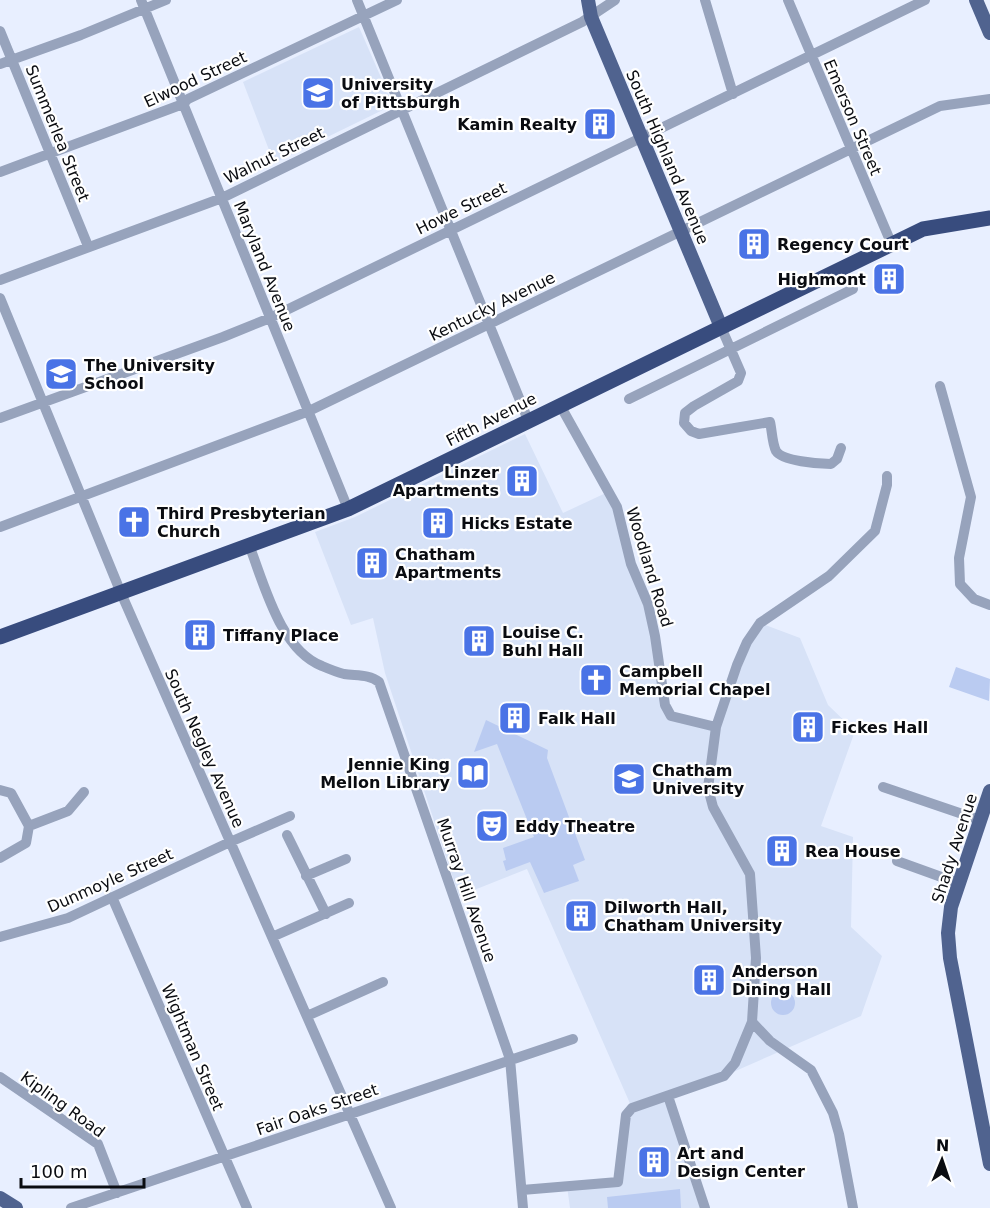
<svg xmlns="http://www.w3.org/2000/svg" width="990" height="1208" font-family="'DejaVu Sans',sans-serif">
<style>
.built{fill:#d7e2f7}
.green{fill:#bacbf1}
.lines{fill:none;stroke-linecap:round;stroke-linejoin:round}
.minor{stroke:#97a3bc;stroke-width:10}
.major{stroke:#50638f;stroke-width:14}
.highway{stroke:#384c7e;stroke-width:15}
.labels{text-anchor:middle;stroke-width:4.5;stroke-linejoin:round;paint-order:stroke}
.street-label{font-size:16px;fill:#0a0c11;stroke:#fff}
.poi-label{font-size:16px;font-weight:bold;fill:#0a0c11;stroke:#fff;text-anchor:start}
</style>
<rect width="100%" height="100%" fill="#e8efff"/>
<path class="built" d="M359 27 393 105 274 163 243 82Z
M525 434 563 513 608 492 648 604 671 716 716 727 760 623 800 638 828 705 855 731 821 826 853 837 851 927 882 956 861 1016 724 1076 669 1096 705 1208H570L567 1186 618 1182 632 1108 527 869 459 896 385 673 373 618 351 625 315 532 355 517Z"/>
<path class="green" d="M956 667 990 679 989 701 949 687Z
M486 720 548 750 547 758 585 860 573 865 579 881 544 893 530 862 506 871 503 861 506 860 503 848 534 837 497 744 474 752Z
M771 1003a12 12 0 1 1 24 0a12 12 0 1 1-24 0Z
M680 1189 681 1208H608L607 1197Z"/>
<g class="lines">
<path class="minor" d="M141 0 348 509
M357 0 528 420
M705 0 733 94
M788 0 892 245
M0 31 88 246
M0 64 81 35 166 0
M0 172 183 104 188 99 397 0
M0 280 222 198 582 22 615 0
M0 298 121 593 391 1208
M721 327 741 373 738 381 694 406 685 413 684 423 691 431 699 434 770 422C772 430 772 443 776 451 782 461 819 464 831 464L837 459 841 448
M940 386 971 497 959 558 960 584 974 599 990 605
M629 399 853 289
M0 418 223 337 270 318 925 0
M0 527 309 411 940 106 990 99
M249 545C264 583 280 650 322 666 329 669 336 672 344 674 356 676 369 674 379 682L510 1059 523 1208
M716 727 737 665 747 642 760 623 829 576 875 531 887 485V476
M883 787 980 820
M0 790 11 793 29 826 26 843 0 858
M29 826 68 811 84 792
M287 835 326 914
M897 861 958 883
M306 876 346 859
M112 897 247 1208
M0 937 68 918 230 842 290 816
M272 937 349 903
M307 1016 383 982
M752 1022 770 1041 811 1070 833 1113 839 1134 853 1208
M0 1077 98 1144 117 1193
M668 1096 705 1208
M522 1190 618 1182 626 1115 632 1108 724 1076 735 1063 752 1022 756 958 750 874 713 807 708 788 716 727 671 716 665 705 655 636 648 604 631 564 617 507 560 405
M71 1208 573 1039"/>
<path class="major" d="M588 0 591 17 721 327
M976 0 990 33
M990 791 951 907 948 933 950 958 990 1164
M0 1198 16 1208"/>
<path class="highway" d="M0 637 348 509 923 229 990 218"/>
</g>
<defs>
<symbol id="university-square" viewBox="-11 -11 22 22"><rect x="-9" y="-9" width="18" height="18" rx="4" fill="#4a73e6" stroke="#fff"/><path d="M0-5L7-2L0 1L-7-2ZM-4 1L0 2.5L4 1V4Q0 6-4 4Z" fill="#fff"/></symbol>
<symbol id="building-square" viewBox="-11 -11 22 22"><rect x="-9" y="-9" width="18" height="18" rx="4" fill="#4a73e6" stroke="#fff"/><path d="M-4-6H4V6H1V3H-1V6H-4ZM-2.5-4.3h1.7v1.8h-1.7ZM.8-4.3h1.7v1.8H.8ZM-2.5-1h1.7V.8h-1.7ZM.8-1h1.7V.8H.8Z" fill="#fff"/></symbol>
<symbol id="school-square" viewBox="-11 -11 22 22"><rect x="-9" y="-9" width="18" height="18" rx="4" fill="#4a73e6" stroke="#fff"/><path d="M0-5L7-2L0 1L-7-2ZM-4 1L0 2.5L4 1V4Q0 6-4 4Z" fill="#fff"/></symbol>
<symbol id="church-square" viewBox="-11 -11 22 22"><rect x="-9" y="-9" width="18" height="18" rx="4" fill="#4a73e6" stroke="#fff"/><path d="M-1.2-6h2.4v3.5h3.3v2.4h-3.3V6h-2.4V-.1h-3.3v-2.4h3.3Z" fill="#fff"/></symbol>
<symbol id="library-square" viewBox="-11 -11 22 22"><rect x="-9" y="-9" width="18" height="18" rx="4" fill="#4a73e6" stroke="#fff"/><path d="M-6-4Q-3-5.5-.7-3.5V5Q-3 3-6 4ZM6-4Q3-5.5 .7-3.5V5Q3 3 6 4Z" fill="#fff"/></symbol>
<symbol id="theatre-square" viewBox="-11 -11 22 22"><rect x="-9" y="-9" width="18" height="18" rx="4" fill="#4a73e6" stroke="#fff"/><path d="M-5-5.5Q0-4 5-5.5V0Q5 5 0 6Q-5 5-5 0ZM-3.3-2.5H-1v1.5H-3.3ZM1-2.5H3.3v1.5H1ZM-2.8 1Q0 5.5 2.8 1Z" fill="#fff"/></symbol>
</defs>
<g fill-rule="evenodd">
<use href="#university-square" x="299" y="74" width="38" height="38"/>
<use href="#building-square" x="581" y="105" width="38" height="38"/>
<use href="#building-square" x="735" y="225" width="38" height="38"/>
<use href="#building-square" x="870" y="260" width="38" height="38"/>
<use href="#school-square" x="42" y="355" width="38" height="38"/>
<use href="#building-square" x="503" y="462" width="38" height="38"/>
<use href="#church-square" x="115" y="503" width="38" height="38"/>
<use href="#building-square" x="419" y="504" width="38" height="38"/>
<use href="#building-square" x="353" y="544" width="38" height="38"/>
<use href="#building-square" x="181" y="616" width="38" height="38"/>
<use href="#building-square" x="460" y="622" width="38" height="38"/>
<use href="#church-square" x="577" y="661" width="38" height="38"/>
<use href="#building-square" x="496" y="699" width="38" height="38"/>
<use href="#building-square" x="789" y="708" width="38" height="38"/>
<use href="#library-square" x="454" y="754" width="38" height="38"/>
<use href="#university-square" x="610" y="760" width="38" height="38"/>
<use href="#theatre-square" x="473" y="807" width="38" height="38"/>
<use href="#building-square" x="763" y="832" width="38" height="38"/>
<use href="#building-square" x="562" y="897" width="38" height="38"/>
<use href="#building-square" x="690" y="961" width="38" height="38"/>
<use href="#building-square" x="635" y="1143" width="38" height="38"/>
</g>
<g class="labels">
<g class="street-label">
<text transform="translate(195 79) rotate(-25)" y="6">Elwood Street</text>
<text transform="translate(853 117) rotate(67)" y="6">Emerson Street</text>
<text transform="translate(58 133) rotate(68)" y="6">Summerlea Street</text>
<text transform="translate(274 155) rotate(-26)" y="6">Walnut Street</text>
<text transform="translate(668 157) rotate(67)" y="6">South Highland Avenue</text>
<text transform="translate(461 208) rotate(-26)" y="6">Howe Street</text>
<text transform="translate(265 266) rotate(68)" y="6">Maryland Avenue</text>
<text transform="translate(492 306) rotate(-26)" y="6">Kentucky Avenue</text>
<text transform="translate(491 419) rotate(-27)" y="6">Fifth Avenue</text>
<text transform="translate(650 567) rotate(73)" y="6">Woodland Road</text>
<text transform="translate(205 748) rotate(66)" y="6">South Negley Avenue</text>
<text transform="translate(954 848) rotate(-72)" y="6">Shady Avenue</text>
<text transform="translate(110 880) rotate(-24)" y="6">Dunmoyle Street</text>
<text transform="translate(467 890) rotate(71)" y="6">Murray Hill Avenue</text>
<text transform="translate(193 1047) rotate(67)" y="6">Wightman Street</text>
<text transform="translate(63 1104) rotate(36)" y="6">Kipling Road</text>
<text transform="translate(317 1109) rotate(-19)" y="6">Fair Oaks Street</text>
</g>
<g class="poi-label">
<text x="341" y="90">University<tspan x="341" dy="18">of Pittsburgh</tspan></text>
<text x="577" y="130" text-anchor="end">Kamin Realty</text>
<text x="777" y="250">Regency Court</text>
<text x="866" y="285" text-anchor="end">Highmont</text>
<text x="84" y="371">The University<tspan x="84" dy="18">School</tspan></text>
<text x="499" y="478" text-anchor="end">Linzer<tspan x="499" dy="18">Apartments</tspan></text>
<text x="157" y="519">Third Presbyterian<tspan x="157" dy="18">Church</tspan></text>
<text x="461" y="529">Hicks Estate</text>
<text x="395" y="560">Chatham<tspan x="395" dy="18">Apartments</tspan></text>
<text x="502" y="638">Louise C.<tspan x="502" dy="18">Buhl Hall</tspan></text>
<text x="223" y="641">Tiffany Place</text>
<text x="619" y="677">Campbell<tspan x="619" dy="18">Memorial Chapel</tspan></text>
<text x="538" y="724">Falk Hall</text>
<text x="831" y="733">Fickes Hall</text>
<text x="450" y="770" text-anchor="end">Jennie King<tspan x="450" dy="18">Mellon Library</tspan></text>
<text x="652" y="776">Chatham<tspan x="652" dy="18">University</tspan></text>
<text x="515" y="832">Eddy Theatre</text>
<text x="805" y="857">Rea House</text>
<text x="604" y="913">Dilworth Hall,<tspan x="604" dy="18">Chatham University</tspan></text>
<text x="732" y="977">Anderson<tspan x="732" dy="18">Dining Hall</tspan></text>
<text x="677" y="1159">Art and<tspan x="677" dy="18">Design Center</tspan></text>
</g>
</g>
<g transform="translate(942 1160) rotate(2)" stroke="#ffffff" stroke-width="4.5" paint-order="stroke">
<path d="M0-4.5L10 22L0 15L-10 22Z" fill="#0a0c11"/>
<text y="-9" font-size="16" font-weight="bold" text-anchor="middle" fill="#0a0c11">N</text>
</g>
<path d="M21 1178v9h123v-9" fill="none" stroke="#0a0c11" stroke-width="3"/>
<text x="30" y="1178" font-size="18" fill="#0a0c11" stroke="#ffffff" stroke-width="4.5" paint-order="stroke">100 m</text>
</svg>
